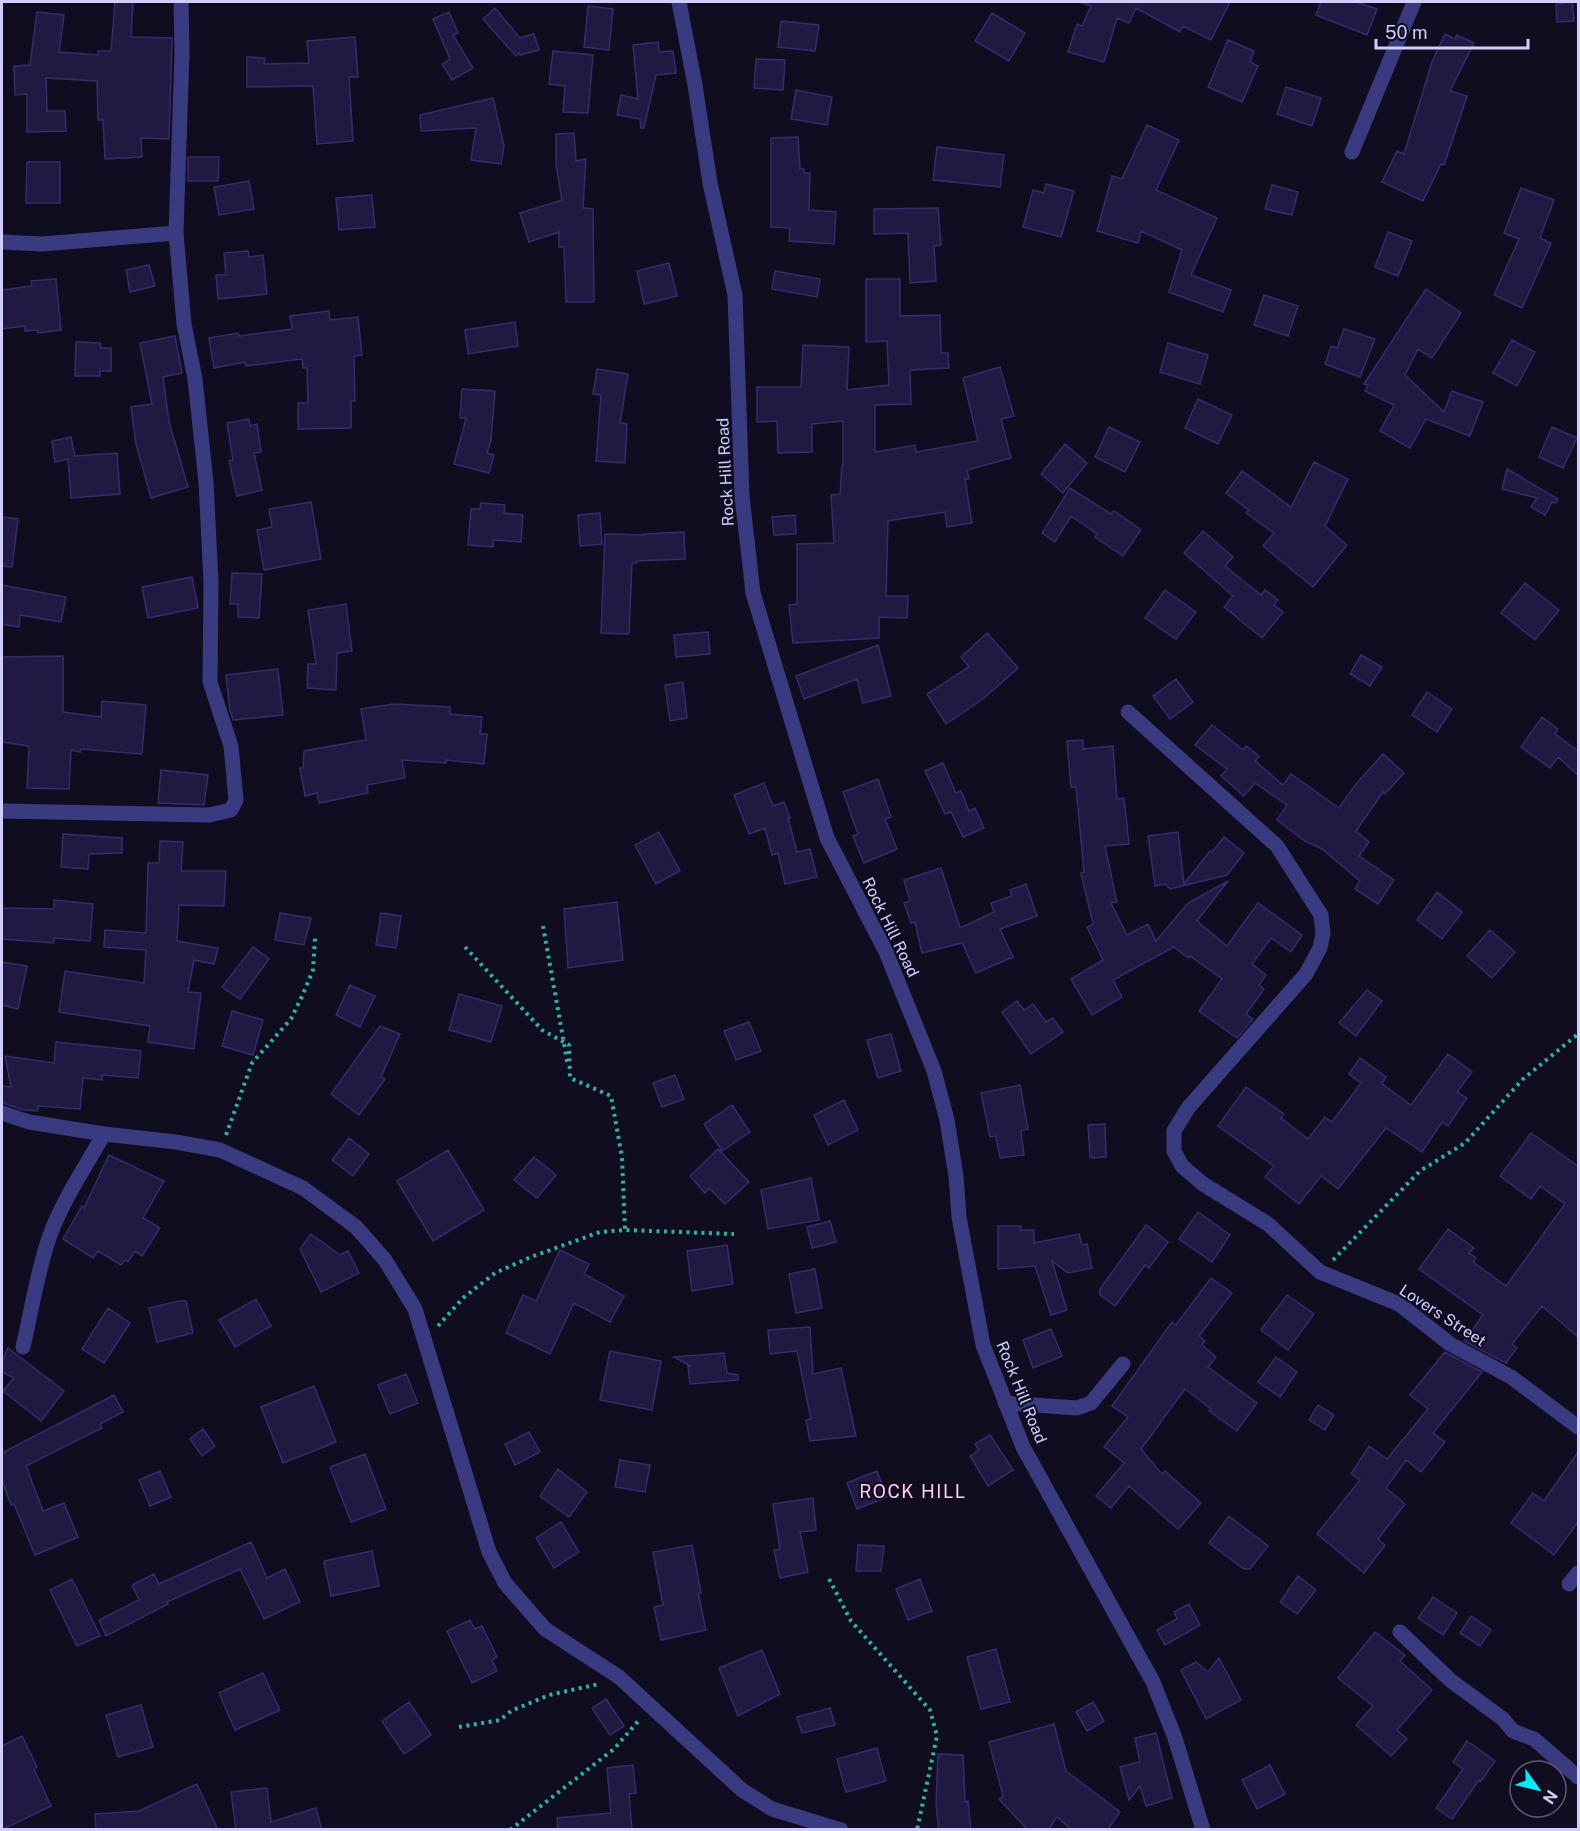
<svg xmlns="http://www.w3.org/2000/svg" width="1580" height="1831" font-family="'Public Sans',sans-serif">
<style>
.building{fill:#201a42;stroke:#352c6d;stroke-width:1.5}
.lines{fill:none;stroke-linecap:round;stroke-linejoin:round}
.path{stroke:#30b1a2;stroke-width:4;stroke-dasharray:3 4.5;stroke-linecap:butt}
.street{stroke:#393a7f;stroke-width:15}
.labels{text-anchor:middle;stroke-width:4.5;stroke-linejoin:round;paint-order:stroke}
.street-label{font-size:16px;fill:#d1cefe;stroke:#100d21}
.neighbourhood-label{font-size:18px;letter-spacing:1.5px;fill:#fed0f0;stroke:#100d21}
</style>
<rect width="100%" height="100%" fill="#100d21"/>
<path class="building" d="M115 2H133L131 37 172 38 169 139 141 138 142 157 105 159 103 120H98L97 81 46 78 47 111H65L66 131 27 132V94L15 95 14 66 30 65 37 12 64 15 59 52 98 55V51H111Z
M1080 2H1230L1211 40 1183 26 1180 32 1136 8 1129 23 1117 18 1104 62 1068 52 1077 24 1082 26 1091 6Z
M1321 2H1356L1377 9 1367 35 1316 15Z
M1572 2 1574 21 1557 22 1556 4Z
M588 6 613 9 609 50 584 47Z
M495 8 520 38 534 34 539 50 520 55 519 53 516 56 483 19Z
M449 12 458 33 453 35 473 68 452 80 442 64 450 59 433 19Z
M992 13 1025 33 1009 61 975 41Z
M781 21 819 25 815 51 778 47Z
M1445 34 1455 39 1457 35 1474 43 1450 91 1467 96 1444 165 1441 164 1423 201 1382 182 1397 151 1404 154 1432 62Z
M355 37 358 77H349L353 141 317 144 313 86 247 87V57L265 58 264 64 309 63 307 41Z
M1228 40 1254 51 1250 62 1258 66 1242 102 1208 87Z
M658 42 659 52 673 51 676 73 656 75 644 128H641L640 119 617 115 621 95 638 99 633 45Z
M553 51 593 55 588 113 563 112 565 86 549 84Z
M756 59 785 60 783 90 754 88Z
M1286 87 1321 98 1312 126 1277 114Z
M796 90 832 97 827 125 791 119Z
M493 98 504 146 501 164 471 160 476 128 421 131 420 115Z
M1147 125 1179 140 1156 190 1217 218 1191 275 1231 290 1223 312 1169 292 1182 250 1141 231 1138 243 1097 231 1112 176 1122 179Z
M574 133 576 161 586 159 583 208 593 209 594 302H566L564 247H559V232L529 242 520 213 562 200 556 165V134Z
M798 137 800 169H804V173H810L809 210 836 212 834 244 789 241 790 228 771 227V138Z
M937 147 1004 155 1000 187 933 180Z
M188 157H219L218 181H188Z
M27 162H60V203H26Z
M249 181 254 209 219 215 214 187Z
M1046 184 1074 191 1061 237 1023 227 1033 190 1044 193Z
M1272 185 1298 192 1292 215 1265 209Z
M1521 188 1554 200 1540 238 1551 243 1522 308 1494 295 1519 239 1504 233Z
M372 195 375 227 339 230 336 198Z
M938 208 941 245 934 246 936 281 910 283 908 233 874 234V209Z
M1388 232 1412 241 1398 276 1375 267Z
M248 251 249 257 263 255 267 294 218 299 216 275H226L224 253Z
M669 263 677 296 644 304 637 271Z
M149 265 155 286 130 292 126 270Z
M775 271 820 279 817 297 772 289Z
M56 279 61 330 38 333V330L25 331V326L2 329V290L32 286 31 281Z
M866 279H900V316L940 315 941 353H948L949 368 910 370 911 404 875 405V452L915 445 916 452 978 441 963 378 1000 367 1014 416 1001 419 1011 458 967 470 969 479H965L972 523 947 527 945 512 888 521 886 596H908L907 618 879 617V638L793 643 789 605 797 604V544L834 543 831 495 840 494 842 465H843V421L812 424V452L778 453 777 421 757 422V387H801L803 345 849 347 847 390 889 385 887 341 866 342Z
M1426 289 1461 313 1432 358 1418 349 1405 375 1444 412 1452 391 1483 402 1470 436 1426 419 1410 448 1380 431 1394 405 1365 391 1368 385 1364 384Z
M1264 295 1298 306 1288 336 1254 325Z
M329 311 330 320 358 317 362 355 354 356 355 401H351V428L298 429V403H308L307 368H303L302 359 246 366 245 362 214 368 209 338 238 333 239 336 292 329 290 316Z
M515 322 518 346 468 354 465 330Z
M1344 329 1375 339 1360 377 1325 364 1331 346 1337 348Z
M175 336 182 373 163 377 169 422 188 487 151 498 136 444 131 407 152 404 140 343Z
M1512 340 1535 352 1517 386 1493 373Z
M76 342 100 343 101 348H111V371H100V376H75Z
M1168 343 1208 355 1200 384 1160 372Z
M597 369 628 374 620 423 627 424 625 463 596 461 601 395 593 394Z
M462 389 495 391 491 440 487 453 494 455 489 473 454 464 466 418H460Z
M1198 399 1232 415 1218 444 1185 428Z
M249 419 250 426 257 424 261 452 254 453 262 490 237 496 229 461 233 460 227 423Z
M1109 427 1140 442 1125 472 1095 457Z
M1552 427 1577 438 1563 468 1539 457Z
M71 437 75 456 117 453 120 494 71 498 68 459 55 462 52 441Z
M1065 444 1087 463 1063 493 1041 474Z
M1314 462 1348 479 1325 526 1347 545 1313 587 1263 546 1274 533 1246 513 1249 510 1226 493 1242 471 1291 507Z
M1507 469 1558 499 1556 503 1552 502 1545 515 1531 507 1537 498 1502 489Z
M1070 488 1111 514 1114 511 1141 530 1123 556 1095 537 1097 534 1071 516 1055 542 1042 533Z
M311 502 321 559 264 570 257 530 272 527 269 509Z
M481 503 505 505 504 513 523 515 521 542 493 540V547L468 545 471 509H480Z
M600 513 602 544 580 546 578 515Z
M795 515 796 534 774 535 772 517Z
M2 517 18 519 12 567 2 566Z
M1203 531 1233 557 1225 566 1261 595 1265 590 1278 600 1274 605 1283 612 1262 638 1224 607 1233 596 1184 553Z
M684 532 685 559 637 561V563H632L629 634 601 633 605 534 644 535V534Z
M232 573 262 574 259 618 238 617V604H230Z
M192 577 198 608 148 618 142 587Z
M1525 583 1559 610 1535 640 1501 613Z
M2 585 66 597 61 622 20 615 19 627 2 624Z
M1165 590 1196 612 1176 639 1145 618Z
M346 604 352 651 337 653 336 690 307 688 308 664H316L308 610Z
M708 632 710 654 676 657 674 635Z
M987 633 1018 668 983 699 946 724 927 694 969 667 961 657Z
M878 645 891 696 863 703 857 679 804 699 796 676Z
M1361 655 1382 667 1370 686 1350 674Z
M63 656V712L101 717 102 701 146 705 142 754 81 749 80 752 71 750 69 789 27 788 29 746 2 742V657Z
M278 669 283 715 233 720 230 711 226 675Z
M1176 679 1193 702 1170 719 1153 696Z
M683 682 687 718 670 721 665 685Z
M1427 692 1452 709 1437 732 1412 715Z
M394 704 450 707V714L482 717 480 734H487L484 764 446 760V763L402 760 405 778 367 785 368 793 319 803 317 793 305 796 300 768H303L304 751 366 740 361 709Z
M1542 717 1558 729 1555 734 1578 751V775L1558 757 1550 768 1521 747Z
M1212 725 1243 750 1246 746 1259 756 1255 761 1283 785 1291 774 1339 808 1356 784 1383 754 1404 773 1385 794 1383 792 1356 831 1369 842 1359 856 1394 880 1378 904 1355 889 1360 881 1322 849 1305 841 1277 820 1287 805 1255 783 1244 796 1221 776 1227 769 1195 745Z
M1083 740V749L1113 746 1117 799 1124 798 1129 844 1105 846 1117 902 1111 903 1127 935 1148 924 1156 941 1188 903 1228 881 1197 921 1227 946 1258 903 1302 935 1291 952 1271 938 1252 964 1266 975 1259 985 1264 989 1246 1014 1253 1019 1237 1038 1199 1011 1222 979 1190 956 1188 958 1174 947 1113 980 1122 997 1092 1015 1071 979 1103 960 1087 927 1093 924 1081 873 1084 872 1076 787H1071L1067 741Z
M943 763 956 793 961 791 969 811 975 808 984 828 963 837 951 812 945 814 925 771Z
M161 770 208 775 204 805 158 803Z
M878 779 891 817 885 819 897 849 864 863 853 836 858 834 843 792Z
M764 783 773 806 784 802 790 818H788L797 852 810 849 817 877 785 884 778 853 772 855 765 828 749 834 734 795Z
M659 832 680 871 656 884 635 845Z
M1178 832 1184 884 1210 851 1212 852 1224 837 1244 853 1227 875 1170 889 1165 884 1155 886 1148 836Z
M63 834 122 838V853L89 854 88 869 61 867Z
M160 841 183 842 181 871H226L224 906 179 905 177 941 218 948 214 964 194 960 188 992 201 993 194 1049 148 1042 150 1026 59 1012 65 971 144 983 146 950 104 947 105 930 146 933 148 863H159Z
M941 868 960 928 994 912 991 903 1012 896 1010 890 1026 884 1037 916 1000 929 1013 957 976 973 962 943 922 953 915 922 911 923 904 903 910 901 904 880Z
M1437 892 1462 912 1442 939 1417 920Z
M54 900 93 904 90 941 54 938V943L2 939V908L54 909Z
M617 902 623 960 568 968 564 909Z
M280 913 311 918 304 945 275 940Z
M381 913 401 916 396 948 376 945Z
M1490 930 1515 952 1492 978 1467 956Z
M253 947 269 959 240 999 222 987Z
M2 962 27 966 18 1009 2 1005Z
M350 985 375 996 360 1027 336 1015Z
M1367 990 1382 1001 1356 1036 1339 1023Z
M459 994 502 1006 491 1042 449 1030Z
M1017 1001 1024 1010 1033 1004 1046 1022 1053 1018 1063 1032 1031 1054 1002 1012Z
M232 1011 263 1020 253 1055 222 1046Z
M749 1022 761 1051 736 1060 724 1031Z
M380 1026 400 1034 381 1077 385 1079 359 1115 331 1094Z
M891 1034 901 1071 878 1078 867 1040Z
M56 1042 141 1051 138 1078 102 1075V1080L83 1078 80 1109 38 1106V1111L24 1110 2 1103V1086L11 1087 5 1056 54 1063Z
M1448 1054 1472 1072 1457 1092 1467 1098 1448 1126 1442 1122 1422 1152 1386 1128 1338 1189 1321 1176 1299 1204 1265 1177 1274 1166 1218 1126 1246 1087 1284 1114 1281 1118 1308 1139 1325 1117 1332 1122 1361 1083 1349 1074 1360 1058 1386 1077 1382 1084 1411 1105Z
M675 1075 684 1099 662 1107 653 1083Z
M1020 1085 1028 1129 1021 1131 1024 1155 1000 1158 996 1136 990 1137 981 1093Z
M844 1100 858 1130 828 1145 814 1115Z
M732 1105 750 1132 722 1151 704 1124Z
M1105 1124 1106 1157 1090 1158 1088 1125Z
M1531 1133 1578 1166V1337L1542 1306 1512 1344 1517 1348 1506 1363 1464 1341 1483 1315 1419 1269 1448 1229 1474 1248 1469 1253 1476 1258 1473 1262 1506 1286 1565 1204 1540 1186 1531 1199 1500 1176Z
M349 1138 369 1154 353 1176 332 1160Z
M718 1149 749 1182 725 1204 709 1188 705 1193 690 1176Z
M448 1150 484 1210 433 1241 397 1181Z
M109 1155 164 1181 143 1218 160 1228 142 1256 135 1251 128 1262 125 1260 121 1265 98 1251 93 1258 63 1239 82 1206 84 1208Z
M534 1157 556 1175 537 1198 514 1180Z
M811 1178 819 1220 768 1229 761 1190Z
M1198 1212 1230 1235 1212 1262 1179 1239Z
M830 1221 836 1242 812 1248 807 1227Z
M1146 1225 1168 1242 1149 1268 1145 1265 1115 1306 1100 1295V1289Z
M998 1226H1021L1020 1230H1034V1243L1079 1234 1082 1245 1087 1244 1092 1268 1068 1273 1052 1261 1067 1310 1051 1315 1035 1266 998 1269Z
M311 1234 340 1255 348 1251 359 1273 321 1292 300 1249Z
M727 1245 733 1284 692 1291 687 1251Z
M560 1250 589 1264 584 1274 624 1296 610 1322 574 1303 550 1354 506 1333 523 1295 536 1301Z
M815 1269 822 1308 796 1313 789 1274Z
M1211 1278 1232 1293 1199 1336 1205 1341 1202 1345 1216 1357 1208 1367 1257 1403 1237 1431 1209 1411 1211 1409 1185 1389 1141 1449 1162 1474 1165 1471 1201 1503 1178 1529 1129 1486 1111 1508 1096 1496 1124 1463 1104 1447 1128 1417 1112 1406 1172 1322 1176 1325Z
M1287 1295 1314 1314 1288 1350 1261 1330Z
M256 1299 271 1326 235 1347 219 1320Z
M179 1301H186L193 1333 157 1342 149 1308Z
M108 1308 130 1323 104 1363 82 1349Z
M810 1327 813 1374 841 1368 856 1436 810 1441 806 1420 811 1419 797 1351 770 1354 768 1330Z
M1051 1329 1062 1356 1033 1368 1023 1340Z
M8 1348 64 1391 41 1421 3 1391 14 1378 2 1372V1361Z
M610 1351 661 1361 652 1410 600 1400Z
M1445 1352 1482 1372 1433 1433 1445 1442 1421 1472 1406 1460 1386 1488 1405 1504 1378 1539 1385 1545 1364 1573 1317 1534 1360 1480 1351 1474 1369 1446 1387 1459 1428 1409 1410 1395Z
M724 1353 727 1373 738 1375V1380L690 1384 688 1366H691L674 1357Z
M1276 1357 1297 1372 1280 1397 1258 1382Z
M406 1374 418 1403 390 1414 378 1385Z
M314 1386 336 1442 283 1463 261 1407Z
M114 1395 123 1412 100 1424 102 1428 26 1466 43 1511 64 1503 78 1537 35 1555 14 1504 11 1505 2 1480V1453Z
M1318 1405 1334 1415 1325 1430 1309 1420Z
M203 1429 215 1446 202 1456 190 1439Z
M529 1432 540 1452 515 1465 505 1444Z
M990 1435 1013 1470 988 1486 970 1456 979 1450 975 1444Z
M1578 1452V1522L1554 1555 1511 1523 1533 1493 1544 1501Z
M365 1454 386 1509 351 1522 330 1467Z
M620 1460 650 1465 645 1492 615 1487Z
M558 1469 587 1492 569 1517 540 1496Z
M160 1471 171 1497 150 1506 139 1480Z
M877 1471 887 1497 857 1509 847 1483Z
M813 1498 816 1530 800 1532 808 1572 780 1578 774 1550 780 1549 773 1504Z
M1229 1516 1268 1546 1250 1569H1244L1209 1543Z
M561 1522 579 1552 554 1568 536 1538Z
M251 1542 267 1578 285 1569 300 1602 264 1619 240 1569 167 1602 168 1604 106 1636 99 1620 139 1600 132 1585 154 1574 159 1584Z
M692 1545 701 1593H698L706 1630 661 1640 654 1607 663 1605 653 1552Z
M858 1545 884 1546 881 1571H856Z
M372 1551 379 1586 331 1596 324 1561Z
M1298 1576 1316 1590 1297 1614 1280 1602Z
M72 1579 100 1636 77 1646 50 1590Z
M920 1579 932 1611 908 1620 896 1589Z
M1433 1597 1457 1613 1443 1635 1418 1618Z
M1189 1604 1200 1625 1165 1645 1157 1630 1177 1619 1174 1612Z
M1471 1616 1491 1630 1480 1646 1460 1633Z
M470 1620 475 1629 482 1626 497 1657 492 1660 497 1671 472 1683 447 1631Z
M1375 1632 1405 1655 1400 1661 1432 1690 1397 1730 1407 1739 1391 1756 1356 1725 1373 1706 1338 1678Z
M996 1649 1010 1702 981 1709 967 1657Z
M762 1650 780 1694 738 1716 719 1668Z
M1219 1658 1241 1700 1206 1719 1181 1670 1196 1662 1208 1672Z
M263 1673 280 1710 235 1730 219 1693Z
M606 1699 624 1726 610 1735 592 1708Z
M409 1702 431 1735 404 1754 382 1721Z
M1093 1702 1104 1721 1087 1731 1076 1712Z
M141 1705 153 1747 118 1757 106 1715Z
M830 1708 835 1725 802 1733 797 1717Z
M1054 1724 1066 1771 1120 1812 1107 1830H1072L1057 1817 1048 1830H1028L999 1799 1003 1796 989 1742Z
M1156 1733 1172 1798 1146 1806 1140 1786 1129 1800 1120 1767 1140 1762 1135 1738Z
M22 1736 37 1767 34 1769 51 1806 2 1830V1746Z
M1467 1741 1495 1761 1481 1781 1479 1780 1452 1819 1436 1808 1463 1769 1453 1762Z
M877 1748 886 1781 846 1792 837 1759Z
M938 1754 963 1755 965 1802 968 1801 971 1830H939L936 1805Z
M633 1765 636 1793 629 1794 632 1830H558L557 1818 611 1813 607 1768Z
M1270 1765 1285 1794 1257 1809 1242 1780Z
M197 1784 218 1830H96L95 1814 139 1811Z
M267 1788 271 1822 316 1808 322 1830H236L231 1792Z"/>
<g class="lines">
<path class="path" d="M543 926 568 1066
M465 947 542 1030 569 1045 570 1078 611 1096 622 1157 625 1230
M226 1135 252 1063 291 1019 303 994 313 970 315 938
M1333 1260 1420 1171 1465 1143 1523 1079 1578 1034
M438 1326 463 1298 495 1273 531 1257 600 1232 625 1230 734 1234
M829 1579 851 1621 930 1710 937 1736 917 1830
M459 1727 500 1720 511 1711 549 1695 599 1684
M510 1830 614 1749 640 1719"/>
<path class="street" d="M679 2 695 85 710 183 735 295 742 496 753 593 827 838 886 952 934 1071 947 1120 956 1176 959 1217 983 1345 1023 1447 1153 1682 1175 1738 1203 1830
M1352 152 1414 2
M2 242 42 244 176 233
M1128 712 1277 846 1321 915 1323 934 1320 948 1306 974 1188 1108 1174 1131V1151L1182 1166 1203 1184 1268 1224 1320 1272 1399 1304 1450 1344 1511 1377 1578 1427
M2 811 209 815 231 810 236 800 231 746 210 682 211 581 206 482 195 379 184 324 176 233 182 54 181 2
M2 1113 29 1122 104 1134 176 1142 220 1150 303 1188 356 1227 385 1260 415 1309 489 1552 505 1583 545 1629 619 1677 742 1790 772 1809 841 1830
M23 1347C32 1309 37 1272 50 1235 63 1200 85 1167 104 1134
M1005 1403 1077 1408 1091 1403 1123 1364
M1569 1584 1578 1573
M1400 1632 1450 1680 1503 1719 1513 1731 1534 1739 1578 1777"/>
</g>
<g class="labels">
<g class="street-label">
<text transform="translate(725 472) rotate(-93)" y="6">Rock Hill Road</text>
<text transform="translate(891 927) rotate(64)" y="6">Rock Hill Road</text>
<text transform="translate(1443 1315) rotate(33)" y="6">Lovers Street</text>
<text transform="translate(1022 1392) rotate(68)" y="6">Rock Hill Road</text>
</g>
<g class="neighbourhood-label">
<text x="913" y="1498">ROCK HILL</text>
</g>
</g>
<rect width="1580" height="1831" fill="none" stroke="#d1cefe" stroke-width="6"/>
<g transform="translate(1538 1789) rotate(124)"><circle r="28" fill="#100d21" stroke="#5d5a79" stroke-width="1.5"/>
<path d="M0-4.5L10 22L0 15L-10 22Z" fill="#04eaf5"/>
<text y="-9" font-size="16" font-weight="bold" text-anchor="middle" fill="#d1cefe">N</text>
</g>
<path d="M1376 39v9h152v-9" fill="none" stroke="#d1cefe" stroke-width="3"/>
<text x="1385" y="39" font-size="18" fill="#d1cefe" stroke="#100d21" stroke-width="4.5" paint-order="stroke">50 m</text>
</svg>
